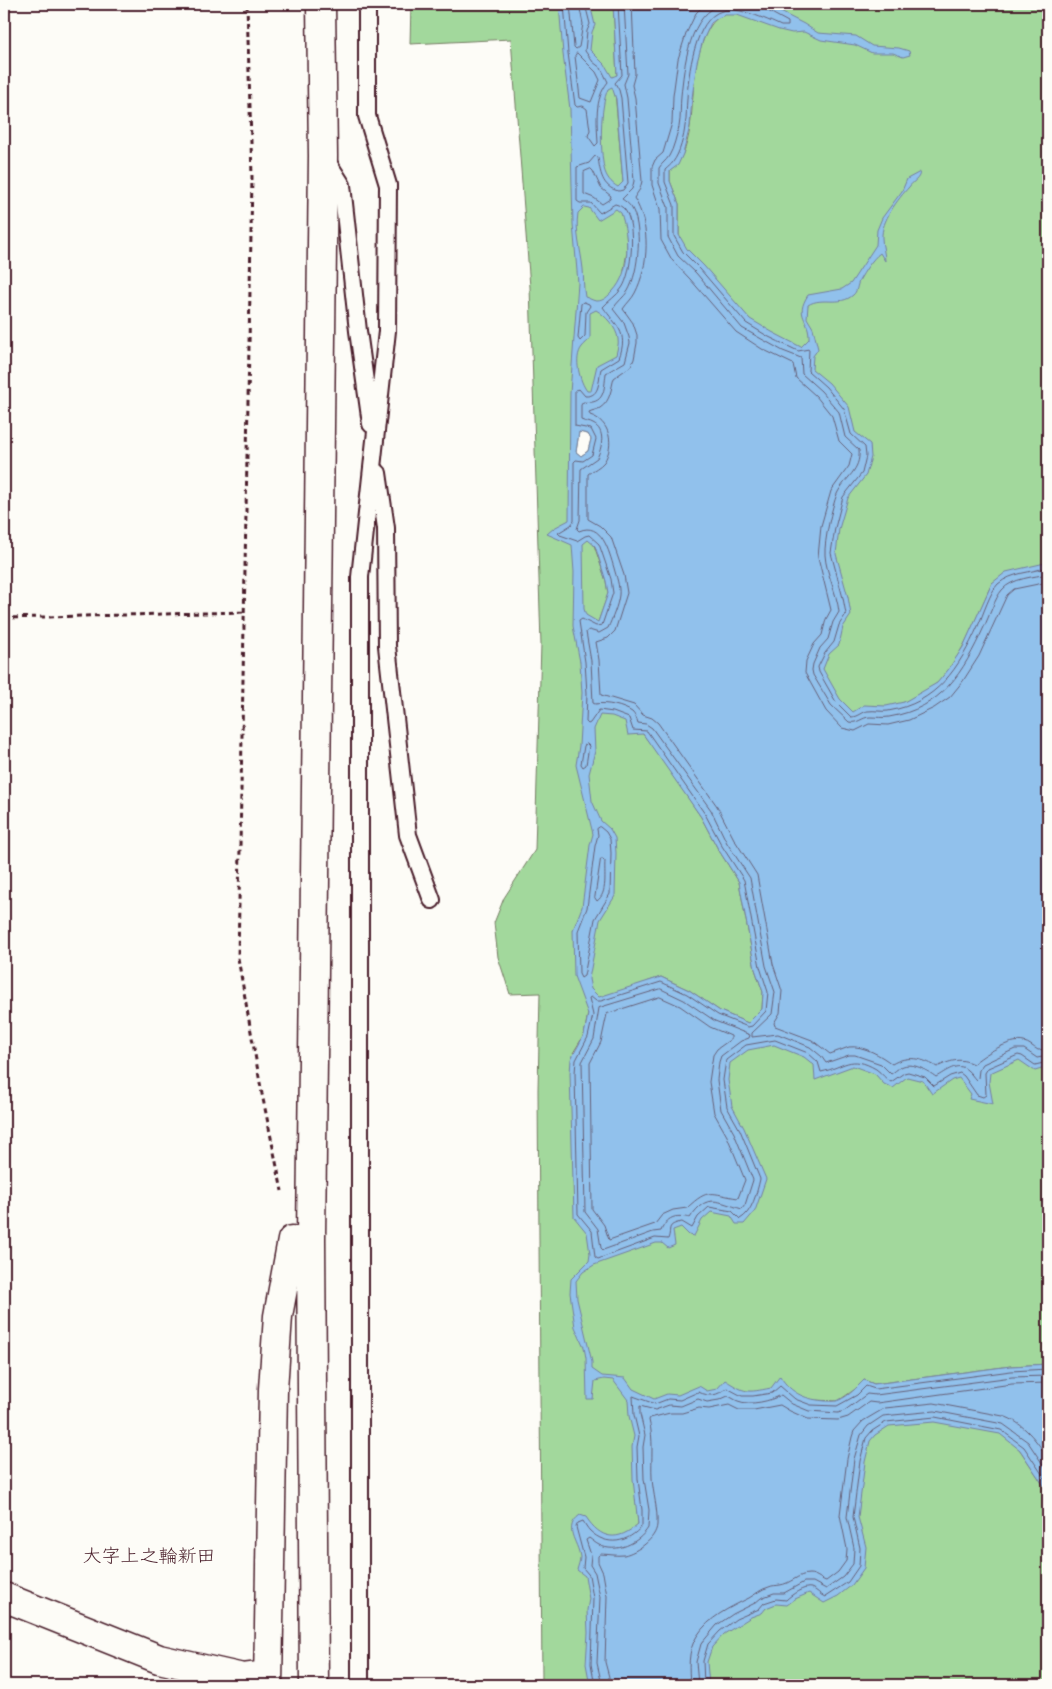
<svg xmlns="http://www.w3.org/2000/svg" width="1052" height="1689" font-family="'Comic Neue','Klee One',sans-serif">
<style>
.green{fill:#a2d89c;stroke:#767c64;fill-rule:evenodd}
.water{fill:#91c1ec;stroke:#75809f;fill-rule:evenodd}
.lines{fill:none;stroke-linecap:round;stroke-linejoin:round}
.shore{stroke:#666078;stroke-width:1}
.service-casing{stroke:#4a1f2b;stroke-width:20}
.minor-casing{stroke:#4a1f2b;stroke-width:31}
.tertiary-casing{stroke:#4a1f2b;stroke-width:31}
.path{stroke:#4a1f2b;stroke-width:3;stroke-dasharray:5 4;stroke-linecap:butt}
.service{stroke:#fdfcf7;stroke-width:16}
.minor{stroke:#fdfcf7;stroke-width:28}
.tertiary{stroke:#fdfcf7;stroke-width:28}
.labels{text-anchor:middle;stroke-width:4;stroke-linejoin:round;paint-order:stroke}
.quarter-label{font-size:19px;fill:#4a1f2b;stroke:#fdfcf7}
</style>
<rect width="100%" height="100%" fill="#fdfcf7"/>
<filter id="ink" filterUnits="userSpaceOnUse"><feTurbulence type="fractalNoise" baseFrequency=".02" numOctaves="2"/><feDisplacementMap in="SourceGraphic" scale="10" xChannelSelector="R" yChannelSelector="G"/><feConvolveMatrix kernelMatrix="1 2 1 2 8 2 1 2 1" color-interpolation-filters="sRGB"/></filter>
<g filter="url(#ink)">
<path class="green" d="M411 4H613L617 75 615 92 623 182 617 198 626 228 627 251 624 270 620 354 588 539 594 545 606 581 608 594 598 622 629 716 659 755 701 817 718 849 739 882 755 969 763 992 762 1009 748 1023 720 1011 689 990 661 977 649 981 588 1013 584 1035 573 1053 729 1033 1048 961V1364L1011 1366 874 1384 864 1380 854 1390 838 1401 813 1400 637 1511 638 1524 629 1532 597 1685H542L538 1090 540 993 510 994 498 957 494 923 504 898 535 850 541 644 530 287 511 39 410 44ZM579 432 588 434 591 439 588 451 581 456 576 452Z
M728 4H1048V560L1045 563 992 583C979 611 960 663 937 683 915 703 859 718 829 729L682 253 679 235V204L670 181V171C698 148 689 94 697 61 700 49 704 35 711 25 713 22 716 19 719 16 722 13 725 8 728 4Z
M971 1392 1020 1450 1048 1492V1685H701L706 1624 863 1433Z"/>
<path class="water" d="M559 4H590L595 25 592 32 590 50 605 65 612 77 617 75 613 4H765L804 24 818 33 856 36 872 46 899 48 909 51 910 55 903 57 893 53H872L855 45 821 40 804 32 792 33 779 30 737 15H725L718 18 711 23 703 40 697 62 692 98 690 126 683 154 678 165 670 171V181L679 204V235L687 249 704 266 750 319 772 332 801 347 809 339C810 318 794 317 808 295L842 289 851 283 876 245 877 230 882 218 902 191 907 179 920 172C919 180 913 181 909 187 898 199 881 221 882 238 882 245 885 253 885 261L880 253C872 259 864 272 859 281 857 286 857 292 853 295 840 307 822 296 808 305L807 318 813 328 818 349 813 356 812 369 829 383 849 407 855 432 870 444 871 457 866 475 848 498 839 529 836 554 848 597 851 615 843 627 839 645 829 654 823 669 840 699 853 712 864 705 886 706 904 702 937 683 948 670 963 647 992 583 1006 572 1045 563 1048 560V1067L1035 1071 1019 1060 990 1073 989 1082 993 1104 969 1099 971 1094 959 1078 952 1080 932 1094 923 1081 907 1077 893 1088 884 1084 875 1074 853 1066 815 1080 814 1065 804 1057 774 1045 748 1050 730 1063 728 1080 732 1106 744 1128 766 1179 755 1211 744 1224H736L731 1216 711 1212 702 1220 694 1236 689 1235 681 1227 673 1230 675 1245 668 1248 662 1243H656L594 1265 583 1272 576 1281 577 1299 592 1362V1369L602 1376 625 1378 633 1389 654 1399 667 1394 678 1395 699 1386 707 1391 717 1389 725 1380C746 1393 746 1393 771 1388L780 1376C791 1394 807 1400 827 1401 831 1401 836 1402 839 1400 849 1396 857 1387 864 1380L874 1384 1011 1366 1048 1364V1492L1020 1450 1000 1434 934 1422 889 1426 875 1435 870 1441 865 1462 858 1517 866 1547 864 1568 852 1585 838 1596 824 1603 809 1593 795 1599 787 1605 776 1604 766 1608 762 1613 751 1617 724 1634 712 1647 707 1662 709 1685H590L586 1664 588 1633 587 1610 589 1599 585 1576 577 1570C578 1566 580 1561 580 1557 578 1541 562 1528 580 1515L586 1517C601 1540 618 1542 638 1524L633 1479 632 1447 634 1436 629 1416 628 1400 613 1380 604 1379 595 1381 593 1399H587L586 1358 584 1347 575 1327 570 1293 571 1279 589 1261 590 1254 587 1233 574 1217 570 1073 571 1059 584 1035 588 1014 574 976 573 930 582 907 590 845 593 834 576 765 579 746 582 693 580 662 573 626 574 572 572 545 547 534 554 528 569 520 570 393 578 283 573 224 570 109 563 54ZM612 87 616 99 623 182 618 187C611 183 606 177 604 168 600 150 600 106 608 89ZM584 207 589 208 598 220 616 209 621 213C629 237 631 272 613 291 608 296 604 301 597 301 593 301 589 298 585 297 583 287 584 279 583 269 581 250 575 232 578 213ZM596 310C605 315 617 328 618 339 619 344 617 350 616 355L597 365 591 391H587C580 382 573 358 582 347 584 344 588 342 590 338V313ZM579 432 588 434 591 439 588 451 581 456 576 452ZM588 540 595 546 606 581 608 593 598 622 586 615 584 609 583 544ZM600 715 612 716 625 721 628 735 643 734 701 817 718 849 739 882 755 969 763 992 762 1009 748 1023 720 1011 689 990 661 977 599 997 591 989 589 979 600 920 615 896 616 853 615 838 610 829 601 821 592 801 589 774 595 751 594 729Z"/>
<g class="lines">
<path class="shore" d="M564 4 568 53 575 105 577 107 583 106 587 109 590 130 588 136 595 146 598 143C597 122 594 99 608 82L601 68 593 62 585 51 587 31 590 24 585 4
M570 4 574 47 576 49 579 47 583 24 579 4
M618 4 622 75 615 83 619 90 621 98 628 183 623 190 619 191C602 188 600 172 598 157L595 156 589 163 577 167V201L580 203H591L600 213 615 204C619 205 623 207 625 210 636 224 632 274 622 288 617 296 608 301 603 307 616 326 629 332 619 358L601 369C598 380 601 397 585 396L579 389 575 390V426L591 429 596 439 592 455 583 461 576 460 574 462V521L571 525 558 533 560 535 577 541 585 536 589 535 599 544 611 579 613 593 602 625 596 626 582 619 579 621 585 662 587 693 586 722 588 724 590 723 599 710 613 712 629 718 633 730 647 731 705 814 722 846 744 880 760 967 768 992 766 1011 752 1026 748 1027 718 1015 687 994 661 982 601 1001H596L591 997 589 998 593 1015 588 1037 576 1060 575 1073 578 1214 592 1231 595 1257 598 1259 655 1238 668 1239C672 1229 665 1225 682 1222L692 1228 698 1217 709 1207 732 1211 740 1219C752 1213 757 1192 760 1179L740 1130 727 1107 723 1080 726 1060 746 1045 775 1040 808 1053 818 1062 821 1072C845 1067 850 1054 876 1069 882 1073 885 1079 891 1082L904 1073 908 1072 925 1077 934 1086 950 1076 960 1073 964 1076 977 1095 983 1097 986 1095 985 1073 988 1068 1018 1055 1022 1056 1035 1065 1048 1062
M624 4 628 74 624 84 627 98 634 181 632 189 622 199C625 201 628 203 631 207 643 225 639 272 628 291 624 297 617 302 613 309L624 323 629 337 630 343 625 362 606 373C604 390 605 405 583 402L581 405V420C585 422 590 422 593 424 606 430 602 448 597 458L581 469 580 520 577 529 579 531C602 521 609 552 614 568 616 576 620 586 619 595 618 605 612 619 608 628L599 633 589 630 586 632 591 661 593 703 595 704C606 702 623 706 632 712 635 715 637 719 638 723L646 724 652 728 711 810 727 843 750 878 766 966 775 992 772 1014 752 1033V1037L778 1034 810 1047 821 1056 826 1063 849 1055H855L881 1064 891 1074C894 1072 897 1069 901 1067 912 1061 928 1071 936 1077 945 1072 958 1061 967 1070 971 1073 973 1077 976 1080L978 1078 979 1070 983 1064 1015 1049H1024L1037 1058 1048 1056
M632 4 635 74 632 85 635 98 642 181 640 189 634 198C651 225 649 266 635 293 632 299 627 303 623 309L633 323 637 335V343L634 359 631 366 614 378C611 388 611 401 600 408 597 410 593 410 589 412L590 415C610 421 615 445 604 462 600 467 593 470 588 474V519L600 526 611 537 624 575 627 593 615 631 608 638 596 642 599 660 601 695 634 705 643 715 652 718 658 723 717 806 734 839 757 875 773 964 782 991 780 1013 774 1023 775 1026 812 1040 830 1054C836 1052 843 1049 849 1047 863 1045 882 1056 892 1064 907 1055 922 1058 937 1067 950 1061 959 1057 973 1064 983 1055 1010 1038 1024 1042 1029 1043 1033 1047 1038 1050L1048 1049
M705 4 696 13 686 34 678 59 673 96 672 123 663 153 655 160 652 167V185L660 209 661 240 672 260 690 279 736 332 762 349 793 364 796 378 816 396 832 416 839 441 852 454 849 466 831 491 821 526 818 557 831 610 826 619 822 635 814 644 806 661 805 673 826 711 842 728 855 731 869 724 888 725 909 720 934 708 950 697 963 681 979 656 1007 595 1014 589 1048 582
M724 4C689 11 684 67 681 96 680 106 681 117 679 127 676 136 674 148 669 156 666 161 662 163 659 168V183L668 207V237L678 256 696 273 742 328 783 351 801 358 802 374 821 391 839 412 845 437 859 450C861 471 845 477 837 494 832 507 824 541 825 555 826 573 837 593 839 612L833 622 828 639 820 648 813 664 812 670 813 675 831 705 849 722C858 724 862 717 870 717 876 717 883 718 889 717 942 708 963 673 984 627 989 617 995 598 1002 590 1012 578 1034 577 1048 574
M764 4 766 10 788 22V26H781C766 19 737 6 722 11 695 18 688 75 687 99 686 108 687 117 685 126 684 136 680 153 673 162 671 165 668 167 665 170V182L674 205V236L683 252 700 269 746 323 769 337 798 351 809 349 808 371 826 387 844 409 851 434 865 447 866 456 862 473 843 497 835 528 831 553 843 598 846 614 839 625 834 642 825 653 818 667 819 672 836 702 851 717C858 717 862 711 868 711 875 710 881 712 888 711 937 703 959 668 978 626 983 615 990 592 998 584 1012 572 1031 573 1048 567
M577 53 596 72 600 80 591 102 580 98 575 56Z
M591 169 593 171 601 188 611 196 610 199 602 204 594 198 584 194V172Z
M584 302 589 304 590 306 586 312 585 336 580 341 578 338 581 304Z
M587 744 589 746 586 765 583 767 581 764 584 746Z
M600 827 606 832 610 839 611 853 610 894 595 919 584 976 581 978 579 974 578 931 587 908 595 846 598 835 597 829Z
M601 859H603L605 861C604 874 608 893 597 901L595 898Z
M661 989 684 1000 715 1021 750 1035 749 1038 741 1041 721 1056 719 1062 717 1080 721 1110 734 1133 753 1180 745 1205 742 1209C718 1202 707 1192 690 1218 675 1214 667 1217 661 1231L653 1232 603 1250 601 1248 598 1229 585 1212 582 1062 594 1039 599 1008Z
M660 997 680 1006 710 1027 731 1036V1039L717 1049 713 1055 709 1082 714 1113 727 1136 745 1180 738 1198C711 1194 709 1187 687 1208L673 1210 662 1215 655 1224 609 1240 604 1225 592 1209 590 1063 601 1042 607 1014Z
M595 1685 591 1664 593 1598 589 1575 583 1568 584 1557 576 1527 578 1523 583 1521C585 1524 587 1528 590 1531 607 1547 628 1543 642 1526V1510L638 1479 637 1447 639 1436 634 1415 633 1396 655 1404 668 1399 680 1400 698 1392C711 1397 716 1396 727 1388L742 1396H753L772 1393 780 1386 795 1399 811 1405 837 1406 857 1395 866 1386 875 1389 1011 1371 1048 1369
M602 1685 597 1663 600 1597 595 1573 590 1565 591 1555 586 1540 589 1538C592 1540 595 1543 599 1545 616 1554 639 1543 648 1528L649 1510 644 1479 643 1447 645 1435 640 1414V1406L655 1410 669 1405 681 1406 698 1399 707 1402 719 1400 728 1396C731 1397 735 1400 738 1401 750 1406 771 1401 781 1395L792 1404 809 1411 838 1413 844 1411 867 1394 876 1395 1012 1377 1048 1376
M609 1685V1677L605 1662 607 1596 603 1573 598 1562V1556L600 1554C608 1554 616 1556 624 1555 637 1552 656 1539 657 1525 658 1509 653 1494 652 1478 651 1459 654 1439 649 1420L650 1418 670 1413H682L699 1408 709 1409 729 1405 739 1410H754L780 1405 790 1411 808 1419 838 1420 848 1417 869 1402 877 1403 1012 1384 1048 1383
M690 1685C689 1669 687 1651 697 1636 709 1617 729 1608 749 1598 756 1594 761 1589 769 1587 773 1585 776 1586 780 1585 790 1584 798 1574 809 1574 816 1574 820 1579 826 1581L838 1572 846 1561 847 1549 840 1515 847 1459 852 1437 854 1431 863 1421 885 1408 934 1403 1003 1416C1023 1422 1037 1441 1048 1458
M698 1685 696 1662 701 1644 717 1625 733 1614 755 1603 761 1598 774 1593H784L804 1582H813L826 1589 843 1577 853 1564 854 1548 847 1517 854 1459 861 1435 868 1426 883 1416 935 1411 1003 1424 1028 1442 1048 1472
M704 1685 703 1661 708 1644 720 1631 736 1619 759 1609 764 1603 776 1599 786 1600C791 1595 804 1586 811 1588 817 1590 820 1595 825 1597L848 1582 859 1566 860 1548 853 1517 860 1461 866 1438 872 1431 886 1422 935 1417 1001 1430 1024 1447 1048 1483"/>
<defs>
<path id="service" d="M325 158 342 185 358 331 371 424
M378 473 386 528 387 646 408 835 432 900
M360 1685V577L387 331 388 185 367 116V4"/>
<path id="minor" d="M4 1597 159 1659 243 1678 268 1675
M268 1685 273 1389 278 1316 292 1240"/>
<path id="tertiary" d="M314 1685 311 1239 323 156 321 4"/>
</defs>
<use href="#service" class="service-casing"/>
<use href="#minor" class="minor-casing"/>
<use href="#tertiary" class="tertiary-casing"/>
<path class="path" d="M247 4 252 177 238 958 262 1094 282 1191
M4 618 245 612"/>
<use href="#service" class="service"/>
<use href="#minor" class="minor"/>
<use href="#tertiary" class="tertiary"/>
</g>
</g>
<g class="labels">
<g class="quarter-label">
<text x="149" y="1562">大字上之輪新田</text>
</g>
</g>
<rect width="1052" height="1689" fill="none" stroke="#fdfcf7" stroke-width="20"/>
<rect x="10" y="10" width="1032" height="1669" fill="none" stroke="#4a1f2b" stroke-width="2" filter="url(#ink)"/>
</svg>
